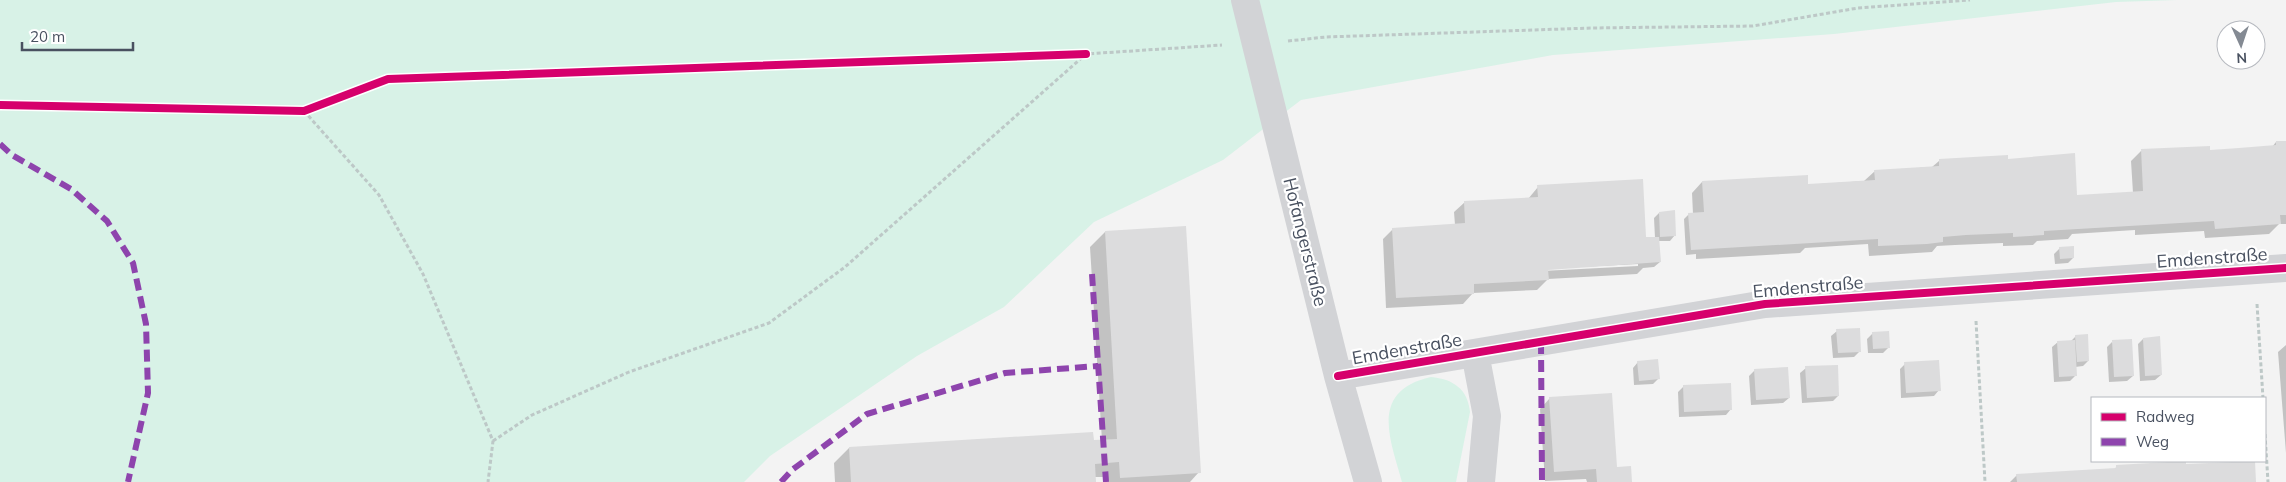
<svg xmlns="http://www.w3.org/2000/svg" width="2286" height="482" font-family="Mulish,sans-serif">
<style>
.green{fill:#d8f2e7}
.shadow{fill:#0003;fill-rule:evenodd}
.building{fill:#dcdcdd}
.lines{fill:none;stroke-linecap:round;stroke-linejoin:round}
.path{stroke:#bdc8c7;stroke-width:3;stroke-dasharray:4 2.5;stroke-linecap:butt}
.minor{stroke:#d2d3d6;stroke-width:28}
.quiet{stroke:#8e44ad;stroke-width:6;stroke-dasharray:12 6;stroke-linecap:butt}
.cycleway-casing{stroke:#fff;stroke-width:11}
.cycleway{stroke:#d6006c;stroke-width:8}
.labels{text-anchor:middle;stroke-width:4.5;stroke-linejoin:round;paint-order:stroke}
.street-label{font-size:18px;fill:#495160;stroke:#fff}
</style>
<rect width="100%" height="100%" fill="#f3f3f3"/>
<path class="green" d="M0 0H2177L2116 2 1834 34 1553 55 1301 100 1223 160 1094 222 1004 307 917 356 770 456 744 482H0Z
M1431 377C1453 379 1468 389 1470 412L1456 482H1402C1390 439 1369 391 1431 377Z"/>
<path class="shadow" d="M2276 142H2286V224H2279L2269 234 2205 238 2204 231 2135 235V230L2072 234 2068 239 2037 241 2033 245 2003 246V243L1955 245 1937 246 1932 252 1869 256 1868 244 1805 248 1800 253 1696 259V254L1686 255 1684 219 1689 214H1693L1692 193 1702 182 1807 185 1864 181 1875 171 1932 167 1939 161 2007 160 2076 198 2133 193 2131 161 2141 151H2209L2272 147Z
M1538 187 1645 239 1655 238 1654 218 1659 213 1675 235 1670 241H1658L1660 262 1654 267 1643 268 1637 274 1548 279 1537 290 1473 293 1463 304 1386 308 1383 239 1393 229 1455 225 1454 212 1465 202 1528 199ZM1638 264V266L1542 271V269Z
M1184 227 1199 472 1190 482H1104V477H1094L1095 482H835L834 463 849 448 1102 441 1090 247 1105 232Z
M2060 248 2073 258 2068 263 2055 264 2054 254Z
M1837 331 1860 351 1854 357 1833 358 1831 336Z
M1873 333 1889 347 1883 353H1868L1867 339Z
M2076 336 2088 361 2083 366 2075 367V376L2070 381 2054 382 2052 347 2058 342H2070Z
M2143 339 2161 375 2155 380 2140 381 2138 344Z
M2112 342 2133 376 2127 381 2109 382 2107 347Z
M2286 345V453L2278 352Z
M1638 362 1659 378 1653 384 1634 385 1633 368Z
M1905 364 1939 390 1934 396 1901 398 1900 369Z
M1806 368 1838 396 1833 401 1802 403 1800 373Z
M1755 370 1789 398 1783 403 1751 405 1749 376Z
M1684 386 1731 409 1726 415 1679 417 1678 392Z
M1550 398 1616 468 1631 482H1587L1586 479 1545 481 1540 409Z
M2185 465 2254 482H2010L2017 475 2114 470 2117 466Z"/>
<path class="building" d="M2276 141H2286V215H2280L2281 224 2215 229 2214 221 2044 231V235L2013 237V233L1966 235 1943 237V242L1927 244 1878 246V239L1691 250 1688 213 1704 212 1702 181 1808 175V184L1875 180 1874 170 1939 166V159L2008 155V159L2075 153 2077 195 2143 191 2141 149 2210 146V150L2239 148 2276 145Z
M1643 179 1646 237H1659L1661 262 1548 270 1549 280 1474 284V294L1396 298 1392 228 1465 223 1464 201 1538 197 1537 185Z
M1675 210 1676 236 1660 237 1659 212Z
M1186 226 1201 473 1120 478 1119 462 1095 464 1096 482H851L849 447 1093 432 1094 440 1117 439 1105 231Z
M2074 246V258L2060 259 2059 247Z
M1860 328 1861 352 1838 353 1836 329Z
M1889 331 1890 348 1873 349 1872 332Z
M2088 334 2089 361 2077 362 2075 335Z
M2160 336 2162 375 2145 376 2143 338Z
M2132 339 2134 376 2114 377 2112 340Z
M2075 340 2077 376 2059 377 2057 341Z
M1658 359 1660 379 1639 381 1637 361Z
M1939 360 1941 391 1906 393 1904 362Z
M1838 365 1839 396 1807 398 1805 366Z
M1788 367 1790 398 1756 400 1754 369Z
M1731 383 1732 410 1684 412 1683 385Z
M1612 393 1617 467 1631 466 1632 482H1597L1596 469 1554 472 1549 397Z
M2186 461V464L2255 461 2256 482H2017L2016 474 2116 468V465Z"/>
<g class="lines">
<path class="path" d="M1288 41 1326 37 1592 28 1753 26 1858 8 1970 0
M304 111 379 195 423 274 493 441 488 482
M2257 304 2263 398
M1976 321 1985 482
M2265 434 2268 482
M493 441 532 415 629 372 769 323 845 267 1086 54 1222 45"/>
<path class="minor" d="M1245 0 1338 376 1368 482
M1475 353 1487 416 1481 482
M1338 376 1765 304 2286 268"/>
<path class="quiet" d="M0 144 12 155 71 189 107 221 133 263 146 324 148 393 128 482
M1092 274 1106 482
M1541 342 1542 482
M781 482 792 470 867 414 1005 373 1098 366"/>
<defs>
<path id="cycleway" d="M0 105 304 111 388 79 1086 54
M1338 376 1765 304 2286 268"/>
</defs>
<use href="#cycleway" class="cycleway-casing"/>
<use href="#cycleway" class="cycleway"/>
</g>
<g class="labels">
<g class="street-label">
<text transform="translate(1305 242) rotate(76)" y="6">Hofangerstraße</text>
<text transform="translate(2212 258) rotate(-4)" y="6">Emdenstraße</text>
<text transform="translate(1808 287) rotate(-5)" y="6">Emdenstraße</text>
<text transform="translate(1407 349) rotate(-10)" y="6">Emdenstraße</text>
</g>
</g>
<rect x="2091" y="397" width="175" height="65" fill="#ffffff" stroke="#b6b9bf"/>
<rect x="2101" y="413" width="25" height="8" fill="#d6006c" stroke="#b6b9bf"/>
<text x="2136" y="422" font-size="15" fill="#495160">Radweg</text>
<rect x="2101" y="438" width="25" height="8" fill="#8e44ad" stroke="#b6b9bf"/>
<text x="2136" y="447" font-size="15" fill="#495160">Weg</text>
<g transform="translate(2241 45) rotate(177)"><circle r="24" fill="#ffffff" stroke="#b6b9bf"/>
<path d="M0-4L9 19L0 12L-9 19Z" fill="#848a93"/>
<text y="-8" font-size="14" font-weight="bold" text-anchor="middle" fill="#495160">N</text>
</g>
<path d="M22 42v8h111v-8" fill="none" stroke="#495160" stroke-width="2.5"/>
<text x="30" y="42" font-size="15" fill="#495160" stroke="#ffffff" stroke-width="4" paint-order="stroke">20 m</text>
</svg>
